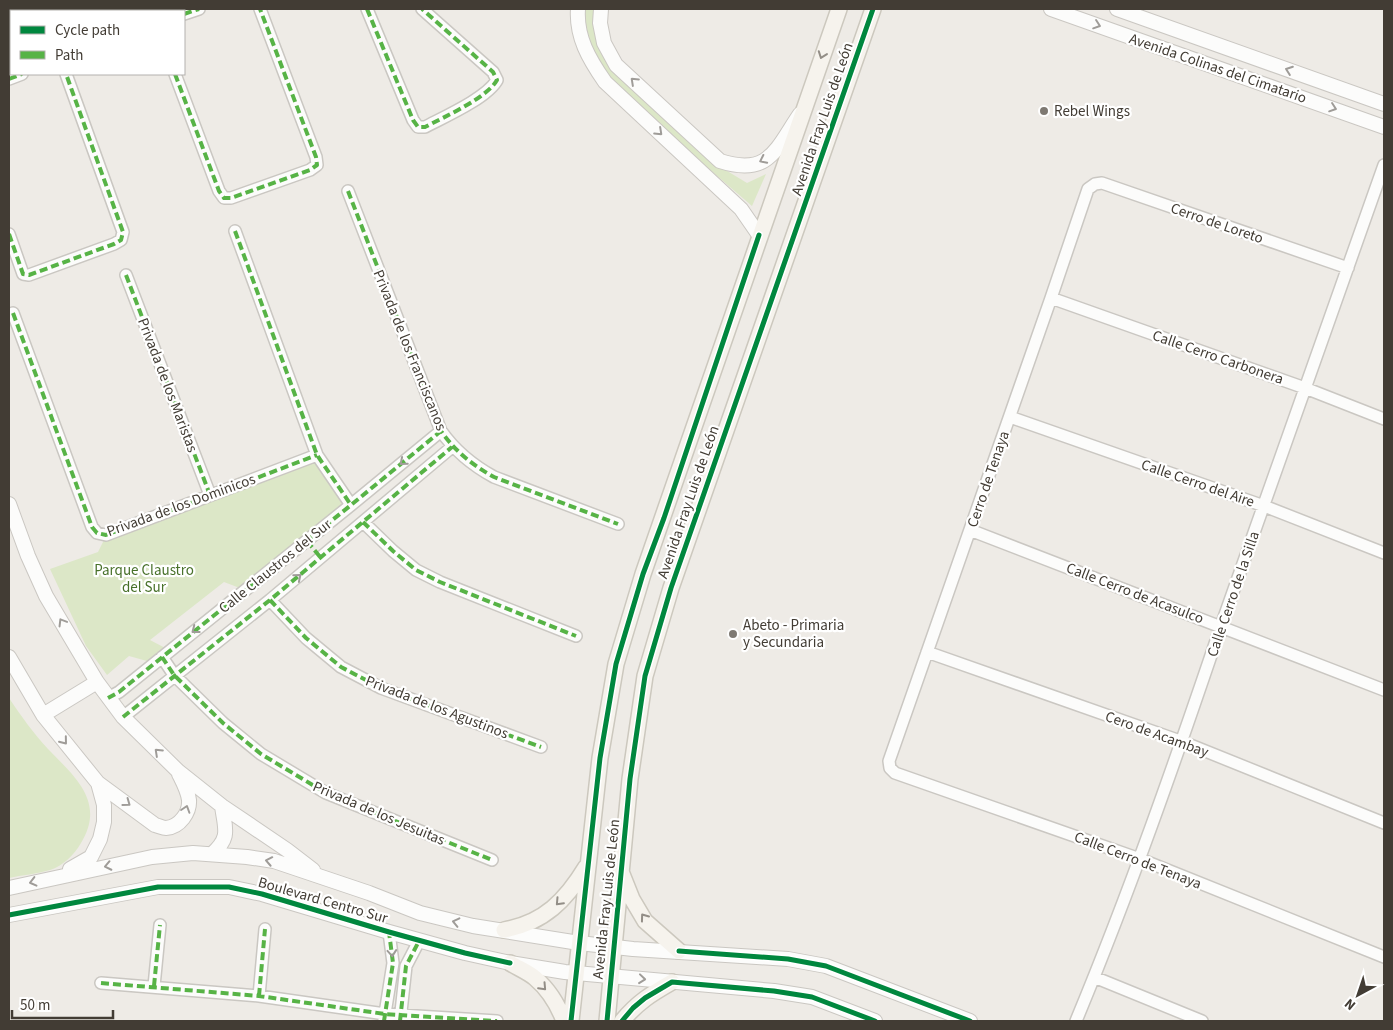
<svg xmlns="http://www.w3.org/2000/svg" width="1393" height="1030" font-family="'Source Sans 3',sans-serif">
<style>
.green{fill:#dce7c7}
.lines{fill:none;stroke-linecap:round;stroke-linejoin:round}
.minor-casing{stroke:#cac7c2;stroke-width:14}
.tertiary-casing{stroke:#cac7c2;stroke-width:16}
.secondary-casing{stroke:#ccc8be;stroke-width:18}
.minor{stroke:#fcfcfb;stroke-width:11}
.tertiary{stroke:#fcfcfb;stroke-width:14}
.secondary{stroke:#f6f3ed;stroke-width:15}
.quiet{stroke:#57b346;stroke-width:4;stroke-dasharray:8 4;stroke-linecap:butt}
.cycleway-casing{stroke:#fff;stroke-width:8}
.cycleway{stroke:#00873e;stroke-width:5}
.oneway{stroke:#9f9c98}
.oneway2{stroke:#938e87}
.poi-dot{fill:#7e7972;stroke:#fff;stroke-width:2}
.labels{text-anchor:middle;stroke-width:4.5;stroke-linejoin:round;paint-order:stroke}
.street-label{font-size:15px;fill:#423c34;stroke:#fff}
.poi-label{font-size:15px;fill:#423c34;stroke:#fff;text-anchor:start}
.park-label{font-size:15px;fill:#48712a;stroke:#fff}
</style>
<rect width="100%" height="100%" fill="#eeebe6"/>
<path class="green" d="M584 9H598L602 46 714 163 747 183 766 174 752 206 608 82 589 50 583 15Z
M317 455 351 505 245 590 224 582 150 640 169 650 154 663 129 656 107 675 86 646 50 569 98 552 106 536Z
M9 698C21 716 34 734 48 749 75 777 106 802 81 843 74 855 63 866 50 870 37 874 22 875 9 878Z"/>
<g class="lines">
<defs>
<path id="minor" d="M367 9 413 120 418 127H425C444 117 487 98 497 80L493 72 422 9
M184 14 199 9
M175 74 219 191 224 198H231L310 170 317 165 316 157 260 9
M9 79 22 74
M348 191 441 431C455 451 472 465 494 477L618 524
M235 231 317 455 351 505
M9 234 23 274 29 275 114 244 121 240 123 232 66 74
M1348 268 1102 183 1095 184 1088 189 1051 298 889 761 890 768 895 773 1140 859 1384 957
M126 275 210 495
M1051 298 1305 388 1384 419
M13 313 92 527 97 533 106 535 317 455
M1010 417 1264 506 1384 553
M363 522 393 551 416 570 440 582 576 636
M970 530 1384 690
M270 600 306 638 341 667 381 688 541 747
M927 652 1183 742 1384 823
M162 657 174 675 223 723 261 754 326 793 492 860
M108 698 119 692 351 505 441 431
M123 717 270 600 452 447
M1094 977 1202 1021
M101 983 259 996 385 1014 497 1021
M154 986 160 925
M259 996 265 929
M384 1020 393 963 389 932
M400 1021 406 966 419 941
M1076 1021C1130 891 1176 759 1221 626 1274 472 1330 319 1384 165"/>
<path id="tertiary" d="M578 9C576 37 589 59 605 82L741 209 759 235
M601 9 600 23 604 43 616 65 720 161C769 177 776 149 800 114
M1051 9 1384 127
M1117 9 1384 104
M9 504 28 556 46 596 97 682 123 717 178 771 222 806 287 850 313 870
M9 657 43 715 98 783 104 805V822L100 839 91 857 70 869
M43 715 97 682
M98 783 155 825C159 826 163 828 166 828 180 827 190 812 189 800 188 791 183 782 179 774
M212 854C231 837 225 829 222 806
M9 888 152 857 193 853 247 857 274 861 369 893 420 913 473 926 579 943 633 949 788 959 826 966 970 1021
M9 915 158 887H229L262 894 389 932 465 953 510 963 565 972 774 991 812 997 875 1021"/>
<path id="secondary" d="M622 874 632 899 645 921 679 951
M504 930C544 923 566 900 586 867
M510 963C518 968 528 972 535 978 548 989 558 1005 564 1021
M571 1021 600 758 616 664 643 574 839 9
M607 1021 630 779 645 676 671 588 873 9
M622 1021C638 1002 651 994 672 982"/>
</defs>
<use href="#minor" class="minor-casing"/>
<use href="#tertiary" class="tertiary-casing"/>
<use href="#secondary" class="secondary-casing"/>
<use href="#minor" class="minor"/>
<use href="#tertiary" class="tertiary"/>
<use href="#secondary" class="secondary"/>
<path class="quiet" d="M367 9 413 120 418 127H425C444 117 487 98 497 80L493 72 422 9
M184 14 199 9
M175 74 219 191 224 198H231L310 170 317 165 316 157 260 9
M9 79 22 74
M348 191 441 431C455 451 472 465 494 477L618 524
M235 231 317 455 351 505
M9 234 23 274 29 275 114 244 121 240 123 232 66 74
M126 275 210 495
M13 313 92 527 97 533 106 535 317 455
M363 522 393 551 416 570 440 582 576 636
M307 541 321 558
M270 600 306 638 341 667 381 688 541 747
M162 657 174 675 223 723 261 754 326 793 492 860
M108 698 119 692 351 505 441 431
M123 717 270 600 452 447
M101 983 259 996 385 1014 497 1021
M154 986 160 925
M259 996 265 929
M384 1021 393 963 389 932
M400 1021 406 966 419 941"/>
<defs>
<path id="cycleway" d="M9 915 158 887H229L262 894 389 932 465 953 510 963
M679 951 788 959 826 966 970 1021
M571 1021 600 758 616 664 643 574 664 518 759 235
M607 1021 630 779 645 676 671 588 873 9
M622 1021 633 1008 645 998 672 982 774 991 812 997 875 1021"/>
</defs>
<use href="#cycleway" class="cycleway-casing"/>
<use href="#cycleway" class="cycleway"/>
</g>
<defs><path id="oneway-chevron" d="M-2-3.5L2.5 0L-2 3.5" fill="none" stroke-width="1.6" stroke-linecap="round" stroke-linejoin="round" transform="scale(1.25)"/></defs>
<g class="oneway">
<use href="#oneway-chevron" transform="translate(1097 25) rotate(19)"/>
<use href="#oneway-chevron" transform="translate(1289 70) rotate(-160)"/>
<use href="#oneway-chevron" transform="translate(634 81) rotate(-137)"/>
<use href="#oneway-chevron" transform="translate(1333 108) rotate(19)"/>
<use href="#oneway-chevron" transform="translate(659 132) rotate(43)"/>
<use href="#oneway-chevron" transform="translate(763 160) rotate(154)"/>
<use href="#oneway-chevron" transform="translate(403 462) rotate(140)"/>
<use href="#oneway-chevron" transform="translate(298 577) rotate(-40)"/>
<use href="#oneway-chevron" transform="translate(62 622) rotate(-121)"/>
<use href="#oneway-chevron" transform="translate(195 630) rotate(142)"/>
<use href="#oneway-chevron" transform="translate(64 741) rotate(51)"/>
<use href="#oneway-chevron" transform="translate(158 752) rotate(-137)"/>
<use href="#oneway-chevron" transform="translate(127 803) rotate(36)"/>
<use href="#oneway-chevron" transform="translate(186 809) rotate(-72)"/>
<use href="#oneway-chevron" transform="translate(269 861) rotate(-169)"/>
<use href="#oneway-chevron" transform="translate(108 866) rotate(168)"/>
<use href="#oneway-chevron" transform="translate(33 882) rotate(166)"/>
<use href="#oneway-chevron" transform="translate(456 922) rotate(-167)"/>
<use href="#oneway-chevron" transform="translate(392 953) rotate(85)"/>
<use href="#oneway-chevron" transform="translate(642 979) rotate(6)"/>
</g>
<g class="oneway2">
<use href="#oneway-chevron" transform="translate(822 55) rotate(110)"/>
<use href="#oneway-chevron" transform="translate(559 902) rotate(133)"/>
<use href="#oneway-chevron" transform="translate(644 917) rotate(-126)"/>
<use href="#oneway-chevron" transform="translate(543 987) rotate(47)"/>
</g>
<g class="poi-dot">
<circle cx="1044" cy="111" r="5"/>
<circle cx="733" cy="634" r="5"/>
</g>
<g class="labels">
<g class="street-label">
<text transform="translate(1218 68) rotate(19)" y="5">Avenida Colinas del Cimatario</text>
<text transform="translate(822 119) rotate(-71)" y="5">Avenida Fray Luis de León</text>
<text transform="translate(1217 223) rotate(19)" y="5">Cerro de Loreto</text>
<text transform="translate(410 350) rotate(68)" y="5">Privada de los Franciscanos</text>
<text transform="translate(1218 357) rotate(19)" y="5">Calle Cerro Carbonera</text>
<text transform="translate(168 385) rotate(69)" y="5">Privada de los Maristas</text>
<text transform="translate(988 479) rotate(-71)" y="5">Cerro de Tenaya</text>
<text transform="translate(1198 483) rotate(19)" y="5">Calle Cerro del Aire</text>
<text transform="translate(688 502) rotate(-71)" y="5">Avenida Fray Luis de León</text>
<text transform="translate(181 505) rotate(-20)" y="5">Privada de los Dominicos</text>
<text transform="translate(275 566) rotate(-39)" y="5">Calle Claustros del Sur</text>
<text transform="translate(1135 593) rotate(21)" y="5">Calle Cerro de Acasulco</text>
<text transform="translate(1233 594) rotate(-71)" y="5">Calle Cerro de la Silla</text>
<text transform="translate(437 707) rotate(21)" y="5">Privada de los Agustinos</text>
<text transform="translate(1157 734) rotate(20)" y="5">Cero de Acambay</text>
<text transform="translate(379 813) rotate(23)" y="5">Privada de los Jesuitas</text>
<text transform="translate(1138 860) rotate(21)" y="5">Calle Cerro de Tenaya</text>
<text transform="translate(606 899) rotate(-84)" y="5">Avenida Fray Luis de León</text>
<text transform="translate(323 900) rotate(16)" y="5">Boulevard Centro Sur</text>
</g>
<g class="poi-label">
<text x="1054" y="116">Rebel Wings</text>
<text x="743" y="630">Abeto - Primaria<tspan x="743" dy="17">y Secundaria</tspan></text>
</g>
<g class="park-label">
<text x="144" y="575">Parque Claustro<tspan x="144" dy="17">del Sur</tspan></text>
</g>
</g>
<rect width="1393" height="1030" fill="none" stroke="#423c34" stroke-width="20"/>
<rect x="10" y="10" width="175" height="65" fill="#ffffff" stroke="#b3b1ae"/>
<rect x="20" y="26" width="25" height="8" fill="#00873e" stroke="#b3b1ae"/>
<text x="55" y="35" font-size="15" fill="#423c34">Cycle path</text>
<rect x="20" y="51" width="25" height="8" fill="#57b346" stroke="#b3b1ae"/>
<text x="55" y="60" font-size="15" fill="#423c34">Path</text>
<g transform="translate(1358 995) rotate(220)" stroke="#ffffff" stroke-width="4" paint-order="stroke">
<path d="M0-4L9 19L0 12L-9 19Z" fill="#423c34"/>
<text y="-8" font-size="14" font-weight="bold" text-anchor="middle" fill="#423c34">N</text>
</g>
<path d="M12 1010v8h101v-8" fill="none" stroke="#423c34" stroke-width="2.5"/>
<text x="20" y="1010" font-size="15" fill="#423c34" stroke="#ffffff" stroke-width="4" paint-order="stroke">50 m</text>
</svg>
